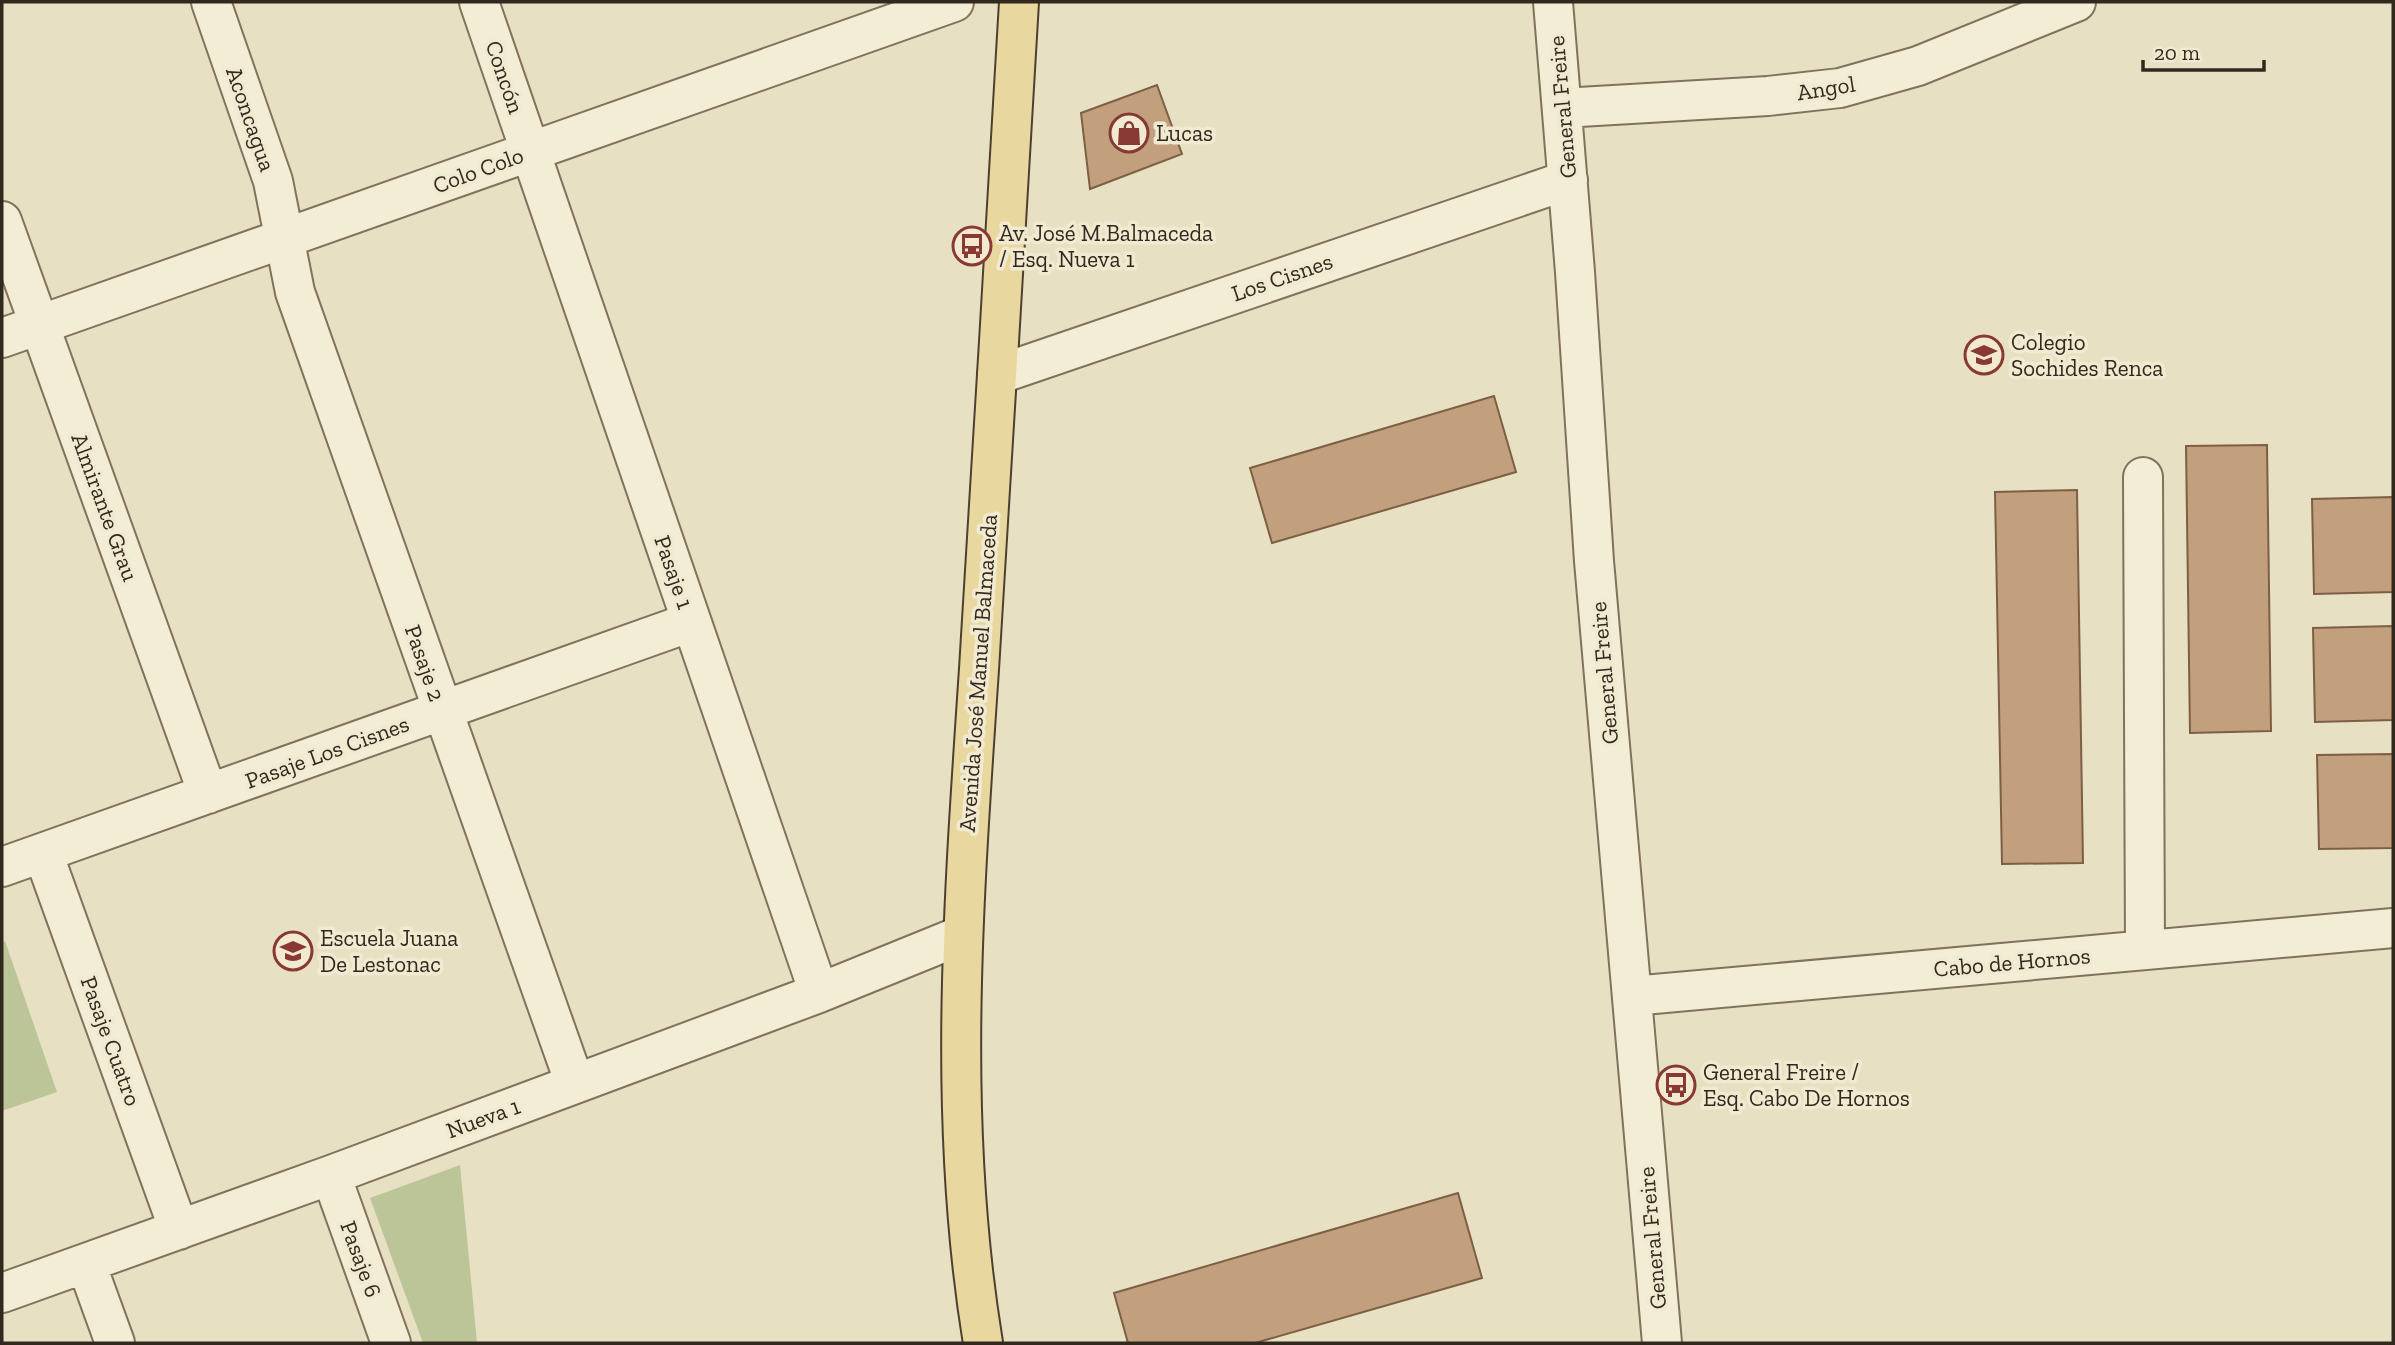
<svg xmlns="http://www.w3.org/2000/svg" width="2395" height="1345" font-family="'Zilla Slab',serif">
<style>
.green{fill:#bcc598}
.building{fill:#c29f7d;stroke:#7d5f44;stroke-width:2}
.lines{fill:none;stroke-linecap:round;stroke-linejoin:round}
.minor-casing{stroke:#80725c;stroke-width:42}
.major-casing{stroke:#4e4030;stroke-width:42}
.minor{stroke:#f4edd5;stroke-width:38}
.major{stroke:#e8d79e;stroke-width:38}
.labels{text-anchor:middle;stroke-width:7;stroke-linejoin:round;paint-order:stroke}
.street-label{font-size:23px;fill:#32291e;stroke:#f1ead1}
.poi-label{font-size:23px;fill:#32291e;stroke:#f1ead1;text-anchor:start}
</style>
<rect width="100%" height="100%" fill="#e8e0c3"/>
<path class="green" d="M5 941 57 1092 2 1111V943Z
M460 1165 477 1343H423L370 1198Z"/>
<path class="building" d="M1157 85 1182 154 1090 189 1081 113Z
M1494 396 1516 472 1272 543 1250 468Z
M2267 445 2271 731 2190 733 2186 446Z
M2077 490 2083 863 2002 864 1995 492Z
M2393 497V592L2314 594 2312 499Z
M2393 626V720L2315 722 2313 628Z
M2393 754V848L2319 849 2317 755Z
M1458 1193 1482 1278 1255 1343H1128L1114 1293Z"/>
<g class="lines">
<defs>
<path id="minor" d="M211 2 273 181 295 292 575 1084
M479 2 819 993
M1553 2 1575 272 1594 561 1662 1343
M1562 108 1768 96 1840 88 1918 66 2076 2
M2 221 208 794
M2 338 954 2
M997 375 1568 180
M2143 477 2145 950
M43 853 179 1230
M2 867 691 622
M1632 996 2393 928
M331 1175 391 1343
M86 1263 115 1343
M2 1293 331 1175 819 993 962 935"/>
<path id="major" d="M983 1343C946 1118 964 895 979 669 993 447 1006 224 1019 2"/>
</defs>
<use href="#minor" class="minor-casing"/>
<use href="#major" class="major-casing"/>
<use href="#minor" class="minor"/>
<use href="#major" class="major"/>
</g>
<defs>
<symbol id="shop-ring" viewBox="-11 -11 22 22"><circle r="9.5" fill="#f1ead1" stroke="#883933" stroke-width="1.5"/><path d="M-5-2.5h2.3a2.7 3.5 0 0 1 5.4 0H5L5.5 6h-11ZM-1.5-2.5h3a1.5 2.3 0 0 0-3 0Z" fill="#883933"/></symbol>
<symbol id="bus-ring" viewBox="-11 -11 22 22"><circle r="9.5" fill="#f1ead1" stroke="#883933" stroke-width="1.5"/><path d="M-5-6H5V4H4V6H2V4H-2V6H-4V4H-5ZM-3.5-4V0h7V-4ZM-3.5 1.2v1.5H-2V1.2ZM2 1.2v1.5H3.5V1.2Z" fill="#883933"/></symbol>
<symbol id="school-ring" viewBox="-11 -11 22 22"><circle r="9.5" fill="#f1ead1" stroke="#883933" stroke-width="1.5"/><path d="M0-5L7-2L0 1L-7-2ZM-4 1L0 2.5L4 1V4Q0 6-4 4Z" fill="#883933"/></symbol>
</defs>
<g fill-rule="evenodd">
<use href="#shop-ring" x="1107" y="111" width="44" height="44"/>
<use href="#bus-ring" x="950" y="224" width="44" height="44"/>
<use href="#school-ring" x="1962" y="333" width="44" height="44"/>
<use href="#school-ring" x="271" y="929" width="44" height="44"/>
<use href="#bus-ring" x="1654" y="1063" width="44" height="44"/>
</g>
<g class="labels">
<g class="street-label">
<text transform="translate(505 77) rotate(71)" y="8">Concón</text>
<text transform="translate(1826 88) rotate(-9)" y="8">Angol</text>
<text transform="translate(1562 107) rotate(-95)" y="8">General Freire</text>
<text transform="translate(251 119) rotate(71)" y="8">Aconcagua</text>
<text transform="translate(478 170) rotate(-20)" y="8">Colo Colo</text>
<text transform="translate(1282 277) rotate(-19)" y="8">Los Cisnes</text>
<text transform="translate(105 507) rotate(70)" y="8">Almirante Grau</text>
<text transform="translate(674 572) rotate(71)" y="8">Pasaje 1</text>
<text transform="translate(425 663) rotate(71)" y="8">Pasaje 2</text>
<text transform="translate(978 673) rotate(-86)" y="8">Avenida José Manuel Balmaceda</text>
<text transform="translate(1604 673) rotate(-95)" y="8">General Freire</text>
<text transform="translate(327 752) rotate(-20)" y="8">Pasaje Los Cisnes</text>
<text transform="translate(2012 962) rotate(-5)" y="8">Cabo de Hornos</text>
<text transform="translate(111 1041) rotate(70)" y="8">Pasaje Cuatro</text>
<text transform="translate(483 1118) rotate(-20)" y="8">Nueva 1</text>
<text transform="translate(1652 1238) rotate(-95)" y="8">General Freire</text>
<text transform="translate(361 1259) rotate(70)" y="8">Pasaje 6</text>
</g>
<g class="poi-label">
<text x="1156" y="141">Lucas</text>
<text x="999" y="241">Av. José M.Balmaceda<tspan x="999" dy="26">/ Esq. Nueva 1</tspan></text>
<text x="2011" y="350">Colegio<tspan x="2011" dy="26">Sochides Renca</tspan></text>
<text x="320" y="946">Escuela Juana<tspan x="320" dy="26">De Lestonac</tspan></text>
<text x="1703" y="1080">General Freire /<tspan x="1703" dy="26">Esq. Cabo De Hornos</tspan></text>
</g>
</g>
<rect width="2395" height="1345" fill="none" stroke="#32291e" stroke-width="7"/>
<path d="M2143 60v10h121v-10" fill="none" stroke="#32291e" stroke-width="3.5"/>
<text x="2154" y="60" font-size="21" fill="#32291e" stroke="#f1ead1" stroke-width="5" paint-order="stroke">20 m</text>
</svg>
